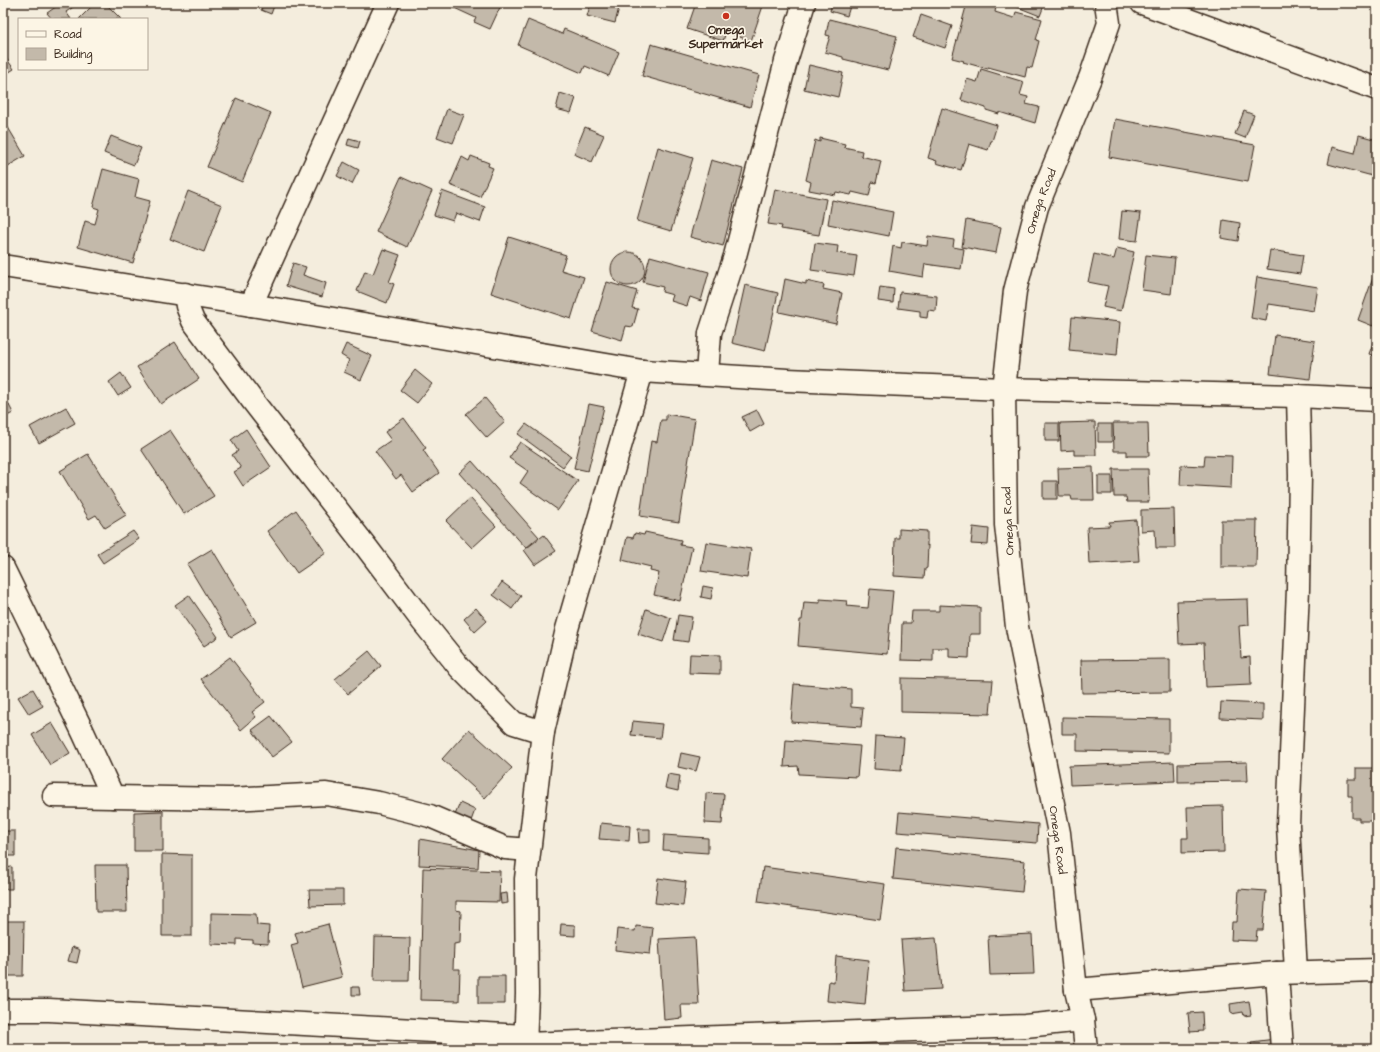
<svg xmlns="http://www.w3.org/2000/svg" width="1380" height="1052" font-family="'Architects Daughter',sans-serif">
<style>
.building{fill:#c3b9aa;stroke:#3b2a1e}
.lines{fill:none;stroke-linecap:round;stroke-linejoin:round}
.minor-casing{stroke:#3b2a1e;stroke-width:25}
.minor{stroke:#fcf5e5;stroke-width:22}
.poi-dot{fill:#c8321e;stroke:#fcf5e5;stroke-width:1.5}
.labels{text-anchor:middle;stroke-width:3.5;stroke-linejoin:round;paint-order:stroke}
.poi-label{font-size:12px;font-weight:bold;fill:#3b2a1e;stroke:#fcf5e5}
.street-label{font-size:12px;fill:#3b2a1e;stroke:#fcf5e5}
</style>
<rect width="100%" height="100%" fill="#f4eddd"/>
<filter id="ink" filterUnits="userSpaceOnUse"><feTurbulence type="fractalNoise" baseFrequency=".025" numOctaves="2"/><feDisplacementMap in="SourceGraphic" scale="8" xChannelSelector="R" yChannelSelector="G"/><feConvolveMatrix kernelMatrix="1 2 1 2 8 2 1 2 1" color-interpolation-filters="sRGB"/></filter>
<g filter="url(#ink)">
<path class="building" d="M55 3H79L66 12 71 19H52L47 13 57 6Z
M95 3H105L121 19H79Z
M264 3H275L271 14 261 10Z
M452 3H502L490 29 474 22 476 18 450 6Z
M591 3H626L625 6 620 4 615 23 587 16Z
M696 3H764L751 41 726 32 723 41 687 29Z
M832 3H851L847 16 830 11Z
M967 3H981L996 7 995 12 1014 18 1016 12 1042 19 1036 40 1039 41 1032 68 1027 67 1025 77 988 67V69L963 62 964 61 952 58Z
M1016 3H1045L1040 16 1015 6Z
M921 15 952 26 945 48 913 37Z
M829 19 897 36 888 70 843 59V57L825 52 830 36 826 35Z
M528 20 562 34 564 29 619 52 609 76 585 66 582 73 518 45Z
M651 44 759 75 750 107 642 76Z
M3 54 14 69 3 76Z
M809 65 843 73 838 97 804 89Z
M981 69 1024 82 1020 95 1028 97 1026 104 1039 107 1035 123 999 112V114L986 110V108L961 100 967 79 977 82Z
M560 93 576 98 571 113 556 109Z
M236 98 271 113 242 182 207 167Z
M942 108 997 125 992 141H991L988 150 969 144 961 170 936 163 937 161 928 158Z
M447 109 464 115 453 143 437 137Z
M1244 111 1254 115 1245 138 1235 134Z
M3 119 25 156 3 169Z
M1115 119 1255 145 1248 182 1109 157Z
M585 127 604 135 592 162 574 154Z
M1359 135 1377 140V172L1376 177 1328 164 1332 147 1355 153Z
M111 136 141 148 134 165 104 153Z
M349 138 360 141 358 148 347 145Z
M820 138 845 144 844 147 862 151 861 156 881 161 876 183 872 182 869 196 852 192 851 195 836 192 835 195 809 190 811 182 806 180 815 140 820 142Z
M658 147 693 158 671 231 637 221Z
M471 156 489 163 488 166 493 168 480 197 450 185 462 157 469 161Z
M711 160 743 169 723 246 690 237Z
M344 162 359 170 352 184 337 176Z
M103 169 139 179 135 197 150 201 133 263 78 247 85 221 95 224 99 209 93 207Z
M401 177 432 191 407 247 376 232Z
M775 189 826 199 819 235 781 229 782 226 768 224Z
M188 191 222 205 204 252 170 239Z
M442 191 485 207 480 222 456 213 453 221 434 215Z
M832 200 893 212 889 236 828 224Z
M1122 211 1141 213 1137 241 1119 239Z
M966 220 1001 227 996 253 962 247Z
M1223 220 1240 223 1238 241 1221 238Z
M928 236 954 240 953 247 964 249 961 269 925 264 923 277 889 271 893 246 901 248 902 242 927 246Z
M509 237 566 255 561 270 584 277 571 319 491 293Z
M815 243 838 246 837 253 857 256 854 276 811 270Z
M1117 248 1134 252 1121 311 1103 307 1108 286 1088 282 1094 254 1114 259Z
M383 249 400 255 389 282 394 284 387 303 357 291 365 271 373 274Z
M1270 250 1303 255 1300 274 1267 269Z
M611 269a17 17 0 1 1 34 0a17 17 0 1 1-34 0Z
M1146 255 1175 258 1171 294 1142 290Z
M650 256 709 272 701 301 690 297 687 306 671 301 673 295 662 292 663 287 643 282Z
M293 263 306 267 303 275 326 283 322 297 286 286Z
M1375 272 1377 273V315L1373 326 1358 320Z
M1257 277 1318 287 1314 311 1269 304 1266 321 1251 318Z
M785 279 806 284V281L824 285 823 289 842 293 836 324 779 312Z
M607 282 637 291 632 308 638 309 633 327 626 326 622 340 592 331Z
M745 285 778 293 765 351 732 343Z
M880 287 894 289 893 303 878 301Z
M900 292 937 296 936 311 928 310 927 318 920 317V311L898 308Z
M1072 317 1120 322 1117 355 1069 350Z
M1377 332V357L1369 354Z
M1275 335 1315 341 1310 379 1270 374Z
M175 342 199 379 161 404 137 367Z
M346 344 372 356 361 380 344 372 349 360 341 355Z
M415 370 432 384 417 403 400 390Z
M121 373 131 388 118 396 109 382Z
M3 393 13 413 3 418Z
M485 398 505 422 487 438 466 414Z
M589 404 604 407 588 471 574 468Z
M66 407 75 423 39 443 30 427Z
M757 410 764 424 750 432 742 417Z
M666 414 695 419 679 522 640 516 651 441 657 442 661 420H666Z
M404 418 426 448 423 450 439 473 413 492 401 475 396 479 375 451 391 440 385 432Z
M1095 422 1096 455H1074V450L1061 451 1060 423Z
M1045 423H1059V441H1045Z
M1113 423H1148L1149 456H1127V451H1114Z
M526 424 571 456 563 467 518 434Z
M1098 424H1112V442H1098Z
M246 429 271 467 243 486 234 472 241 468 232 455 238 451 231 440Z
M170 430 214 496 184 514 141 449Z
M520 442 578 481 558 510 520 483 528 471 509 458Z
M88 454 126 515 105 528 96 515 89 519 60 471Z
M1205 455 1232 456 1231 488 1180 485 1181 465 1204 466Z
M472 461 539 537 526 548 459 473Z
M1093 467 1094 500H1072L1071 496H1059L1058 468Z
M1113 469H1148L1149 502H1127L1126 497H1114Z
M1098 476H1112V494H1098Z
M1043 481H1057V499H1043Z
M470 498 496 526 472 548 446 521Z
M1174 509 1175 548H1156L1155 530 1141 531V510Z
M296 510 326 553 297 573 267 531Z
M1136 520 1139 561 1089 564 1087 527 1110 526 1109 522Z
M1221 520H1257L1256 567H1221Z
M973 527 989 529 988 545 971 544Z
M899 529 927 531V546L928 545 927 568 925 569 924 578 894 576 895 538H899Z
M133 531 139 539 103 563 97 554Z
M645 532 681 540 680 545 692 547 680 601 654 595 659 573 650 571 651 567 622 560 627 537 633 538 635 533 644 535Z
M544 535 556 551 535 565 524 550Z
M706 542 751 549 747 578 701 571Z
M212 549 256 622 231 637 187 564Z
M502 582 521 596 512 609 493 595Z
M703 586 713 588 711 599 701 597Z
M870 589 893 591 887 654 798 646 800 620H802L804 602 820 603V599L847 601 846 606 868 608Z
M189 595 218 637 204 646 175 605Z
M1248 599 1249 625 1239 626 1241 658 1250 657 1251 685 1206 687 1204 643 1179 644 1177 601Z
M939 605 980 607V634H970L969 658 949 657V648H933V661L901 660 902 623H911L912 611H939Z
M476 608 487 621 475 632 464 619Z
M646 609 671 618 663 642 638 634Z
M678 615 692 617 688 642 674 640Z
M369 651 381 666 348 694 335 679Z
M690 654 720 655V674L689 673Z
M230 657 265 702 252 712 256 717 241 730 201 679Z
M1170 659V692L1082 693 1081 660Z
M901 678 993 680 990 714 901 712Z
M794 684 851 689V707L863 708 861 727 791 722Z
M33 689 43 706 29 714 18 697Z
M1221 702 1263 704V720L1220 718Z
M271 716 292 742 272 757 252 730Z
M1062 717 1169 719V753L1077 751V734H1062Z
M633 721 662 724 660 738 631 735Z
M52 723 70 753 50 765 32 735Z
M469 729 512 768 485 798 442 759Z
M876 736 904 738 901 771 874 769Z
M786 740 860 746 857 777 799 774 798 766 784 767Z
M681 753 700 757 696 771 678 767Z
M1174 762 1175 781 1070 785 1069 766Z
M1247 762 1248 781 1178 782V764Z
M1356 768H1377V821H1359V818H1352V796H1348V779H1356Z
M668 774 680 776 678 791 665 788Z
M706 793 724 794 722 824 705 823Z
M460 803 475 810 471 821 455 815Z
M1223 806 1224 852 1182 853V838H1188L1187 807Z
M163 811V851H134V812Z
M899 812 1038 824 1037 843 897 832Z
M601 823 630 826 629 841 599 839Z
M638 829H650V842L639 843Z
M3 831H15V856H3Z
M664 835 708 838V853L663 850Z
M420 839 479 850 478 868 419 865Z
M896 847 1025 861 1022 892 893 879Z
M162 854 192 855V936H162Z
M95 865H126L127 912H96Z
M12 867V889H3V868Z
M763 867 885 884 880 920 758 902Z
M423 868 500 871 499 902 456 901V910L461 911 460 943 454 944 453 969H460L459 1001 420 1000Z
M658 878 686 882 683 906 655 903Z
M1239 889 1266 891 1263 930H1257L1256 941 1231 940 1232 922H1237Z
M309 890H343V905L310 906Z
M507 893 508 903 501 904 500 894Z
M211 913 256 914 257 925 269 926 268 944 253 943V940L237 939V945L211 944Z
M3 921H24L23 976H3Z
M328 924 342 977 302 987 291 945 298 943 295 933Z
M561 924 575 925V936L560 935Z
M636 926 653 928 650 954 615 950 617 929 635 931Z
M1032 934 1034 974 990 975 988 936Z
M375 937 410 938 409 981H374Z
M695 937 699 1005H681L682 1018 664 1020 659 939Z
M936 938 941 989 905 991 901 940Z
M72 947 80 950 77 963 68 961Z
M836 956 869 960 865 1005 827 1001 829 981 834 982Z
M478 976H505V1004H478Z
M352 987H359L360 995H352Z
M1249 1001 1251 1015 1244 1016 1243 1012 1231 1014 1230 1004Z
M1202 1012 1203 1031 1190 1032 1188 1013Z
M1275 1039 1276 1049H1252L1251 1042Z
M188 1047 234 1048V1049H188Z"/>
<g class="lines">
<defs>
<g id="minor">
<path d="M1142 3 1377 89"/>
<path d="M3 266 251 305 642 371 787 380 1004 389 1298 396 1377 400"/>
<path d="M185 294 187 306 193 321 252 400 367 548 423 622 460 668 514 723 543 732"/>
<path d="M251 305 388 3"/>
<path d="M707 374 710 333 735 256 786 61 804 3"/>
<path d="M3 568 83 732 113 797"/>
<path d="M54 796 230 799 326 794 379 803 430 816 505 848 529 850"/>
<path d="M1296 972 1288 825 1298 589 1300 476 1298 396"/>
<path d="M1277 973 1282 1049"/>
<path d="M1076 990 1277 973 1377 970"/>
<path d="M3 1010H49L526 1036"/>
<path d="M525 1044 1025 1026 1083 1020"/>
<path d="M525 1049 527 994 526 879 543 732 567 629 642 371"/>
<path id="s1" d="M1086 1049 1083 1020 1076 990 1059 833 1017 627 1006 525 1004 389 1015 291 1037 207 1090 78 1109 23 1106 3"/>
</g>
</defs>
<use href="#minor" class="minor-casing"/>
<use href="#minor" class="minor"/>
</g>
</g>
<circle class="poi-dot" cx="726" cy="16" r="4"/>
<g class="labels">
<g class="poi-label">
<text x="726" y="34">Omega<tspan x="726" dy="14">Supermarket</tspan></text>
</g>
<g class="street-label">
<text dy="4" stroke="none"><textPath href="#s1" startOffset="859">Omega Road</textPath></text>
<text transform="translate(1008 521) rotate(-93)" y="4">Omega Road</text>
<text transform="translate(1058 840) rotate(82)" y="4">Omega Road</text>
</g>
</g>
<rect width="1380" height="1052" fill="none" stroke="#fcf5e5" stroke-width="16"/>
<rect x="8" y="8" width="1364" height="1036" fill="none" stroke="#3b2a1e" stroke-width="1.5" filter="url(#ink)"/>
<rect x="18" y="18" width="130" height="52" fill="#fcf5e5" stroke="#afa495"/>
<rect x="26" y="31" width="20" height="6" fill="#fcf5e5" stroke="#afa495"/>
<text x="54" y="38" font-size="12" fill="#3b2a1e">Road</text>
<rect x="26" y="48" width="20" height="12" fill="#c3b9aa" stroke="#afa495"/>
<text x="54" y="58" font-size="12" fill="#3b2a1e">Building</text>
</svg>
